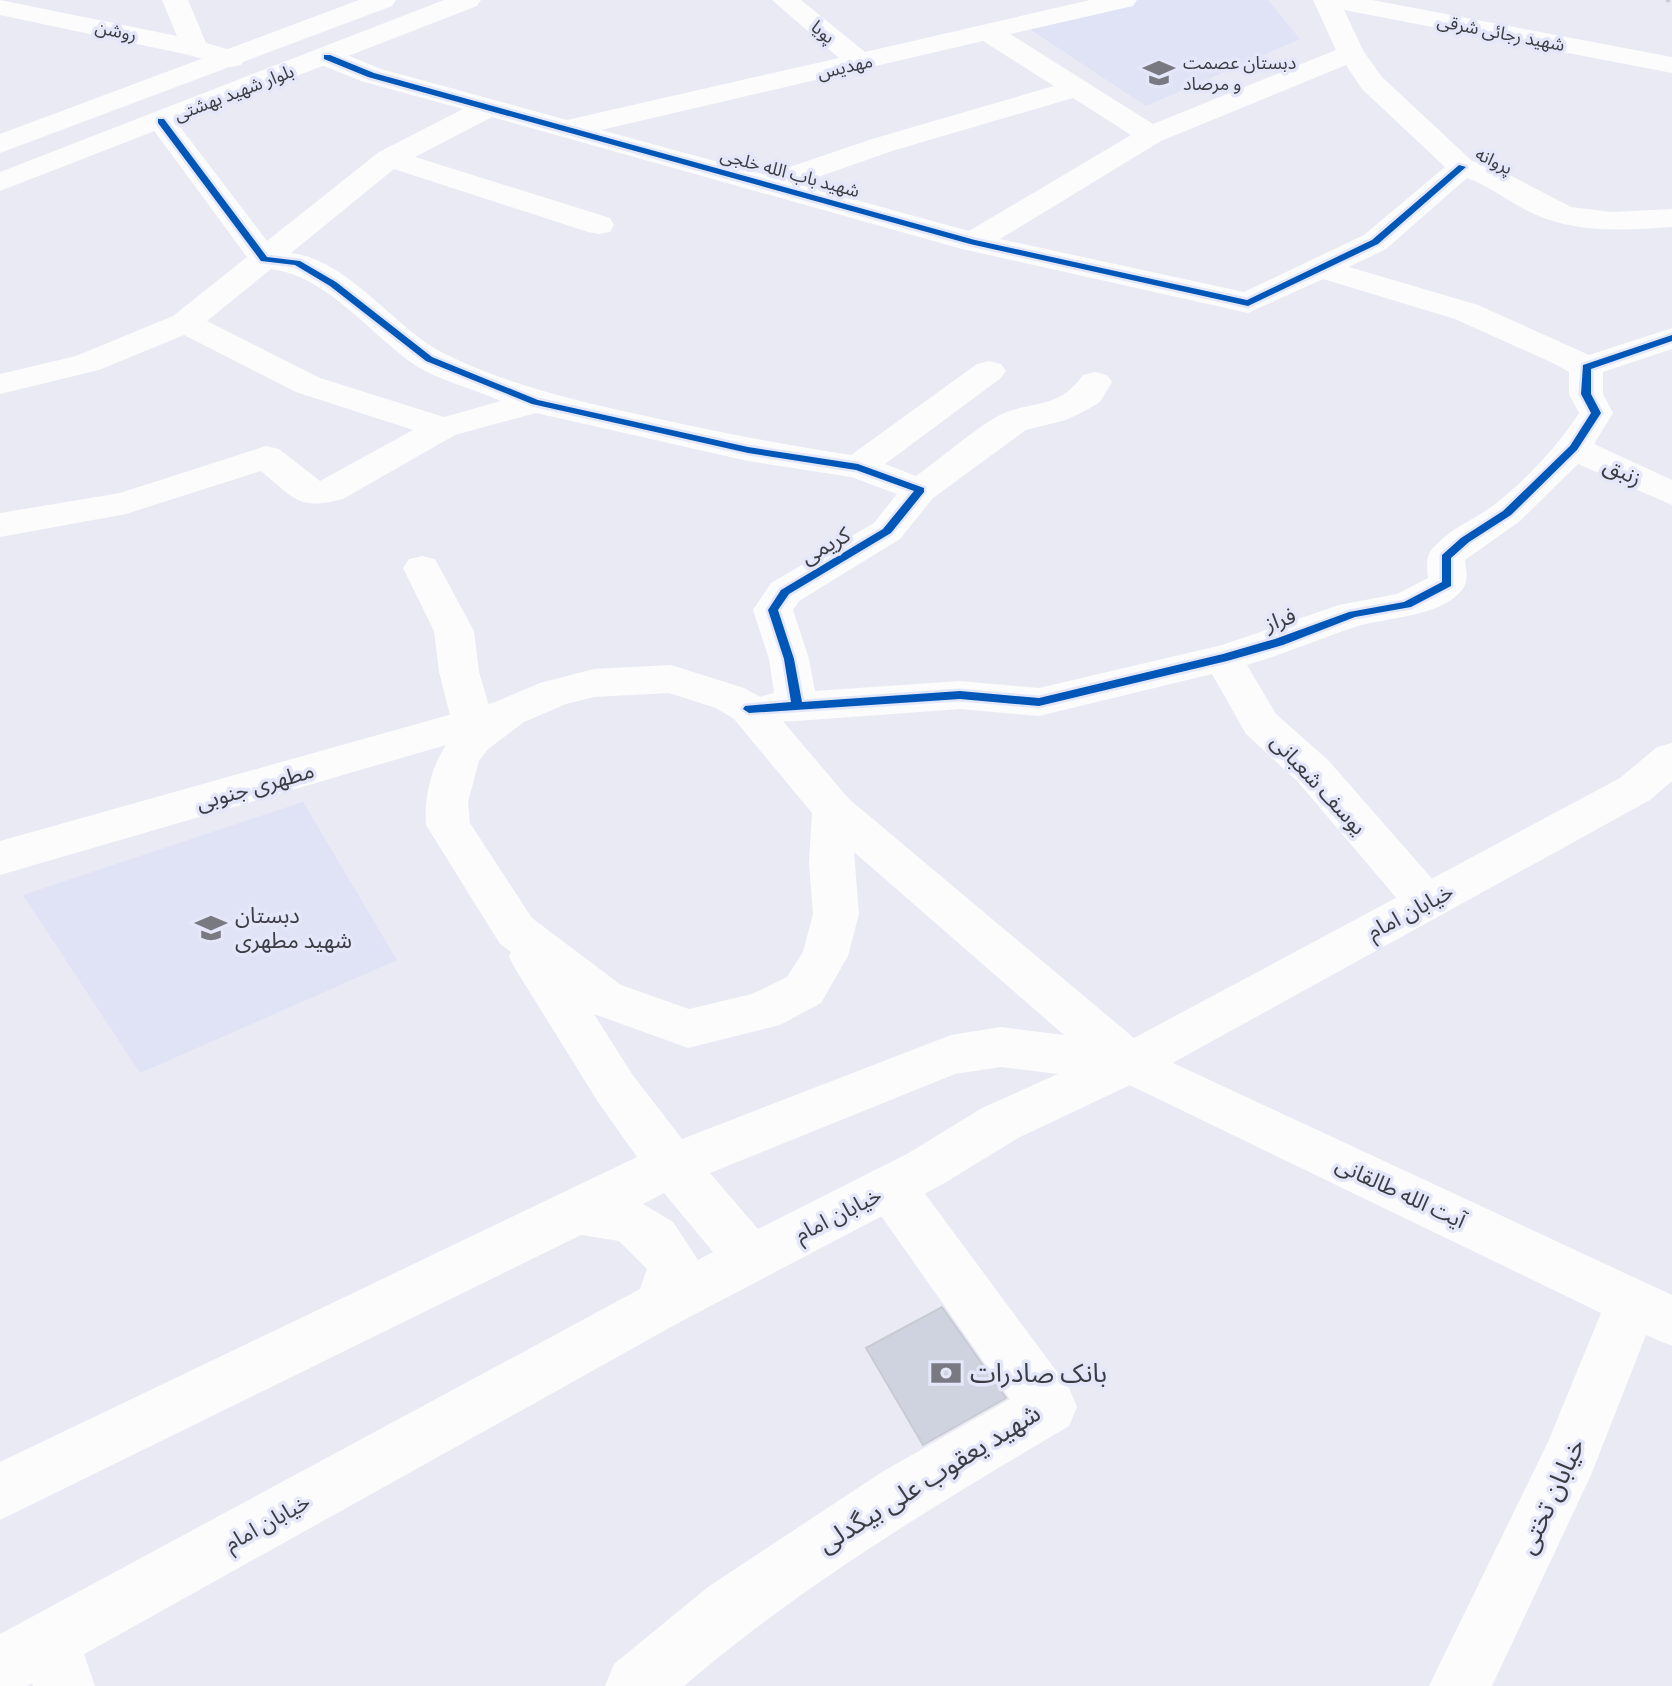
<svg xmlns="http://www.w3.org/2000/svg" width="1672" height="1686" font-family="Cabin,'Noto Sans Arabic',sans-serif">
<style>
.built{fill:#e0e2f5}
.building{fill:#ced3df;stroke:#c8cbd2;stroke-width:2}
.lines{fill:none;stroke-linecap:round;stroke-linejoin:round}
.path{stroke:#cbccd0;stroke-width:3;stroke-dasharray:4 4;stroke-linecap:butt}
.minor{fill:#fcfcfd;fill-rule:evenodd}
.major{fill:#fcfcfd;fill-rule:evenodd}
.cycleway-casing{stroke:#e4e7f9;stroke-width:5}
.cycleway{fill:#0057b8;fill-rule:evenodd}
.labels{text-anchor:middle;stroke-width:7;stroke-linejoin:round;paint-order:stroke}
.far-street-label{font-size:18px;fill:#3b3c43;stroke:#e4e7f9}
.far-poi-label{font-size:18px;fill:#3b3c43;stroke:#e4e7f9;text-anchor:start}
.street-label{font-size:22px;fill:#3b3c43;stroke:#e4e7f9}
.poi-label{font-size:22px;fill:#3b3c43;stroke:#e4e7f9;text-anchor:start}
.near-poi-label{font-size:26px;fill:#3b3c43;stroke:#e4e7f9;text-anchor:start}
.near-street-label{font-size:26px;fill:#3b3c43;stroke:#e4e7f9}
</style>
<rect width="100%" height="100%" fill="#e9eaf4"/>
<path class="built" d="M1093 0H1268L1300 39 1146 106 1013 18Z
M303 802 397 960 140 1073 23 895Z"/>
<path class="building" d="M942 1307 1006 1398 923 1445 866 1348Z"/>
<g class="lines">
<path class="path" d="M1666 0 1672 2"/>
<path class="minor" d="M0 0 177 36 162 0H188L206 43 241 53 245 59 241 65 231 67 189 55 0 15Z
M772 0H801L865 52 1090 0H1137L1133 6 1010 34 1153 124 1336 50 1313 0H1372L1672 57V73L1344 10 1364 52 1382 77 1472 161 1498 169 1571 207 1612 212 1672 209V227C1625 230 1576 234 1532 213 1510 203 1490 186 1467 178L1386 249 1349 267 1478 305 1589 355 1672 328V349L1603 372V394L1613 413 1594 444 1672 480V505L1578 464 1520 521 1465 560C1466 570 1469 582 1462 590 1440 617 1389 617 1358 626 1321 638 1285 654 1247 665L1276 714 1328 760 1442 890 1449 902 1442 914 1426 919 1410 914 1298 782 1246 734 1212 674 1039 716 960 709 797 721 770 722 755 718 749 708 755 698 774 693 769 659 753 610 771 583 874 523 897 494 851 477 748 461 536 413 455 435 343 499C298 511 294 498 261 471L126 514 0 537V513L120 493 266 446 279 449 320 481 413 430 296 392 184 335 99 370 0 394V374L76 356 173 316 247 257 147 121 151 115 161 112 171 115 267 241 379 152 463 109 361 81 317 63 313 57 317 51H337L381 69 567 120 839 58ZM983 41 1054 86 872 139 766 175 601 130ZM1346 65 1362 89 1445 167 1364 235 1244 292 1000 239 1161 141ZM1073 98 1131 135 969 231 798 184 892 151ZM492 117 962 249 1248 313 1323 279 1455 319 1557 365 1569 372V394L1579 413C1557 447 1526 480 1494 505 1474 520 1449 529 1433 548 1425 557 1427 567 1428 578L1397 594 1339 605 1222 645 1039 688 960 681 815 691 809 659 793 610 799 601 900 539 933 498 1026 430 1066 420 1085 411 1100 402 1112 382 1107 375 1095 372 1083 375C1059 409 1035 400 1002 414 979 425 939 460 916 476L885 464 1001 378 1006 371 1001 364 989 361 977 364 851 455C780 444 711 431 641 415 573 400 505 384 443 353 393 327 349 260 291 253L394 169 588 232 599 234 610 232 614 225 610 218 415 157ZM271 269C327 276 370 334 415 365 440 381 474 389 501 401L444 417 320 378 207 321Z
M422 556 435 559 474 631 479 672 494 723 488 733 473 738 458 733 452 723 439 672 434 631 403 568 409 559Z
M1130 1043 1672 1295V1346L1646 1335 1591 1475 1492 1686H1429L1548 1442 1601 1313 1113 1077 1106 1063 1113 1049Z
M890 1165 908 1171 1069 1388 1077 1407 1069 1426C935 1505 802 1585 684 1686H605L614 1664 708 1587 882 1472 1010 1399 872 1203 864 1187 872 1171Z
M50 1611 72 1619 95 1686H33L20 1641 28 1619Z"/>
<path class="major" d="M359 0H396L392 6 0 153V134Z
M444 0H481L477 6 0 191V172Z
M671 665 744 688 764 699 849 799 1134 1038 1620 778 1657 747 1672 743V781L1650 800 1147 1077 1018 1138 943 1184 680 1322 27 1686H0V1634L640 1289 647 1269 619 1241 581 1235 0 1520V1462L637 1157 598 1102 516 970 509 957 511 952 500 944 426 825C424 797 431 768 446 745L0 875V841L495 702 540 683 594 669ZM669 693 716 708 734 719 812 813 809 863 813 914 803 952 787 977 752 994 689 1009 621 985 532 918 470 823 468 802 479 761 487 750 524 722 566 704 594 697ZM854 852 1064 1035 1001 1027 951 1035 682 1139 632 1074 594 1014 688 1048 780 1025 821 1003 848 956 859 914ZM1001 1067 1058 1074 982 1108 907 1154 758 1229 710 1173 955 1074ZM664 1193 713 1252 698 1260 673 1222 643 1204Z"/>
<defs>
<path id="cycleway" d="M324 55H330L374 73 975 240 1247 300 1372 240 1459 165 1466 167 1378 244 1248 306 970 244 368 77 324 59Z
M158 119H164L267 257 300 261 336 282 432 357 538 400 748 447 858 464 924 488V492L891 533 789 594 778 610 794 659 802 702 960 691 1039 698 1223 654 1275 639 1349 612 1404 602 1442 582V555L1461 538 1503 511 1570 446 1591 413 1581 394 1583 365 1672 335V341L1591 369V394L1601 413 1577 450 1511 515 1469 542 1451 558V586L1411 607 1355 617 1283 645 1227 661 1039 706 960 699 749 713 743 709 745 706 791 702 784 659 768 610 781 590 883 529 914 491 856 470 748 453 532 404 426 361 330 286 295 265 261 261 158 123Z"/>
</defs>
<use href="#cycleway" class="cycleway-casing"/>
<use href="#cycleway" class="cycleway"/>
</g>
<defs>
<symbol id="school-bare" viewBox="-9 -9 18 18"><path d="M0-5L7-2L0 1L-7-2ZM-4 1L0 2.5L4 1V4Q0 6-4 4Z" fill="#787981" stroke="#e4e7f9" stroke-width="2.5" paint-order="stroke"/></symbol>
<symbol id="bank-bare" viewBox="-9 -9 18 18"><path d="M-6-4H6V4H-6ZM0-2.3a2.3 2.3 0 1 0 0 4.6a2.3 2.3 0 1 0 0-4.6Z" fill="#787981" stroke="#e4e7f9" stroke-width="2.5" paint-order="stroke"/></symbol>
</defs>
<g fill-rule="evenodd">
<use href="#school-bare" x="1137" y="51" width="44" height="44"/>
<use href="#school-bare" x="189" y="906" width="44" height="44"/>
<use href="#bank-bare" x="924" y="1351" width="44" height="44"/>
</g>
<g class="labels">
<g class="far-street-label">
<text transform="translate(116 31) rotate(12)" y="6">روشن</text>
<text transform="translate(823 32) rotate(39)" y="6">پویا</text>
<text transform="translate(1501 33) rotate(11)" y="6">شهید رجائی شرقی</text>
<text transform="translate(845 67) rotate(-13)" y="6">مهدیس</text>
<text transform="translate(234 93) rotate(-21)" y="6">بلوار شهید بهشتی</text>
<text transform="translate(1494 161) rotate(26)" y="6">پروانه</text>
<text transform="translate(790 173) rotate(15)" y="6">شهید باب الله خلجی</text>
</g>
<g class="far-poi-label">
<text x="1183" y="69">دبستان عصمت<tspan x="1183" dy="21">و مرصاد</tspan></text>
</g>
<g class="street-label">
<text transform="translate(1623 471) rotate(25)" y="8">زنبق</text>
<text transform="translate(825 545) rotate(-29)" y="8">کریمی</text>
<text transform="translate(1280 619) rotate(-19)" y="8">فراز</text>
<text transform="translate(1319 784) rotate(47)" y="8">یوسف شعبانی</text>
<text transform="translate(255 786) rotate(-16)" y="8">مطهری جنوبی</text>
<text transform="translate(1410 911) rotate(-28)" y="8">خیابان امام</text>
<text transform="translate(1401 1192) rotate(25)" y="8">آیت الله طالقانی</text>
<text transform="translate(838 1214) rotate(-27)" y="8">خیابان امام</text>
<text transform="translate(267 1522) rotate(-29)" y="8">خیابان امام</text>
</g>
<g class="poi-label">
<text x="235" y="923">دبستان<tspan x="235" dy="25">شهید مطهری</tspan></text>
</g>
<g class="near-poi-label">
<text x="970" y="1382">بانک صادرات</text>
</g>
<g class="near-street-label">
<text transform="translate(929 1478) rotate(-32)" y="9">شهید یعقوب علی بیگدلی</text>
<text transform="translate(1551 1496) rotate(-65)" y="9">خیابان تختی</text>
</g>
</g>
</svg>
